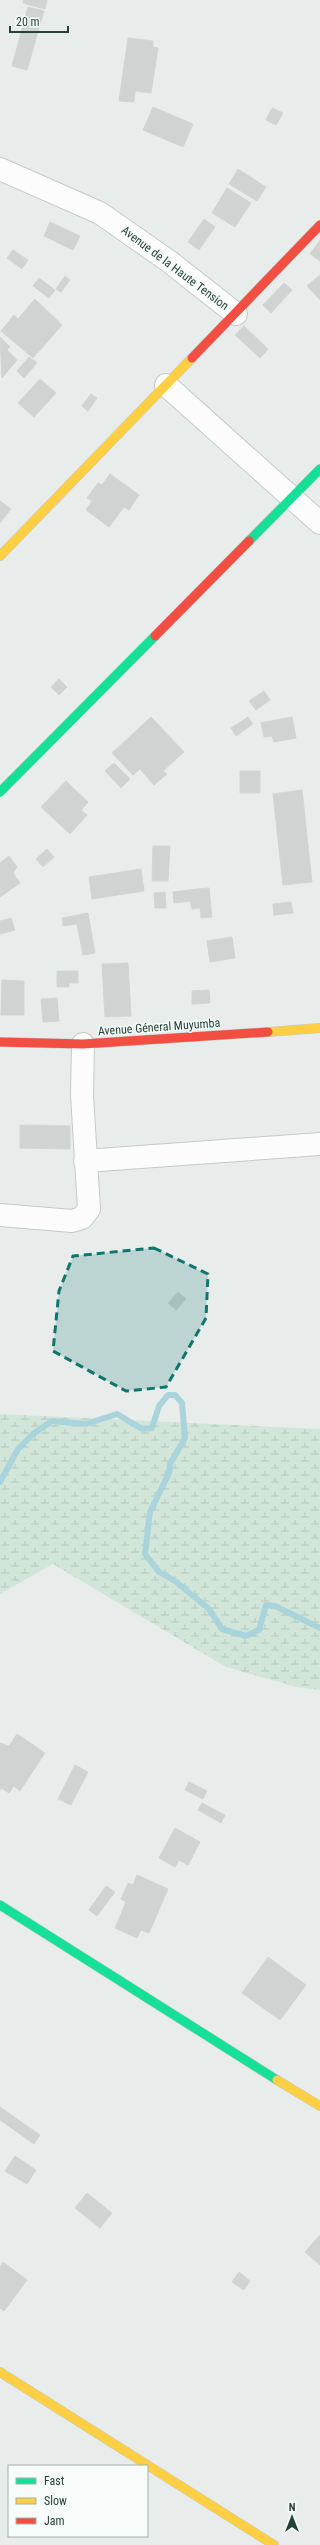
<svg xmlns="http://www.w3.org/2000/svg" width="320" height="2545" font-family="'Roboto Condensed',sans-serif">
<style>
.wetland{fill:url(#wetland-marsh)}
.lines{fill:none;stroke-linecap:round;stroke-linejoin:round}
.stream{stroke:#a9d4db;stroke-width:6}
.building{fill:#cfd4d2;stroke:#d1d6d4}
.street-casing{stroke:#c5cac8;stroke-width:24}
.fast-casing{stroke:#c3cbc8;stroke-width:10}
.slow-casing{stroke:#c3cbc8;stroke-width:10}
.jam-casing{stroke:#c3cbc8;stroke-width:10}
.street{stroke:#fcfcfc;stroke-width:22}
.fast{stroke:#16e098;stroke-width:9}
.slow{stroke:#ffcf43;stroke-width:9}
.jam{stroke:#f24e42;stroke-width:9}
.marked{fill:#0f766e;fill-opacity:0.2;stroke:#0f766e;stroke-width:3;stroke-dasharray:8 5;stroke-linejoin:round}
.labels{text-anchor:middle;stroke-width:3;stroke-linejoin:round;paint-order:stroke}
.street-label{font-size:12px;fill:#24423a;stroke:#f7fbf9}
</style>
<defs>
<pattern id="wetland-marsh" width="20" height="14" patternUnits="userSpaceOnUse"><rect width="20" height="14" fill="#d1e6d8"/><path d="M1 5h8M5 5V1M11 12h8M15 12V8" fill="none" stroke="#b3c6ba"/></pattern>
</defs>
<rect width="100%" height="100%" fill="#e8edeb"/>
<path class="wetland" d="M0 1414 320 1429V1690L296 1687 226 1667 53 1564 0 1594Z"/>
<g class="lines">
<path class="stream" d="M0 1482 18 1449 33 1434 52 1421 86 1424 117 1414 142 1429 152 1428 159 1406 168 1395H175L182 1403 185 1438 170 1464 169 1473 150 1512 145 1554 159 1572 175 1581 209 1609 222 1629 246 1636 259 1630 266 1605 275 1606 320 1628"/>
</g>
<path class="building" d="M23 0H47L45 9 23 3Z
M28 7 44 11 27 70 12 66Z
M128 38 153 41V47L158 48 151 93 135 91 134 102 119 101Z
M153 107 193 124 183 147 143 130Z
M272 108 283 113 276 125 266 120Z
M238 169 266 187 257 201 229 184Z
M227 188 251 203 235 227 212 213Z
M204 219 215 227 199 250 188 242Z
M50 222 80 236 73 250 44 236Z
M320 240V261L310 254Z
M13 250 28 260 22 269 7 258Z
M320 275V300L307 286Z
M65 276 70 280 61 292 56 289Z
M39 278 55 290 49 298 33 286Z
M284 283 292 290 271 313 263 305Z
M35 299 62 325 33 358 1 331 14 315 18 319Z
M244 326 268 349 260 358 235 335Z
M0 337 10 347 7 350 17 360 2 378Z
M29 357 37 363 24 378 17 371Z
M40 379 56 393 34 417 18 403Z
M91 394 97 398 88 411 82 406Z
M110 474 139 495 129 510 124 507 109 527 86 510 92 501 87 498 98 483 102 485Z
M0 501 11 509 0 523Z
M59 679 67 687 59 695 51 687Z
M264 691 270 700 256 710 249 701Z
M151 717 184 752 163 771 167 774 154 785 140 769 133 775 112 753Z
M248 717 253 724 236 736 231 728Z
M292 717 296 738 274 742 272 736 264 737 261 723Z
M114 763 130 779 121 788 105 771Z
M240 771H260V793H240Z
M66 781 88 802 81 810 87 815 70 834 41 807Z
M302 790 312 882 283 885 273 794Z
M153 846H170L168 881H152Z
M47 849 54 857 43 867 36 859Z
M9 856 17 867 13 873 20 883 0 897V863Z
M141 869 144 891 92 899 89 877Z
M209 888 212 917 201 918 198 889Z
M198 889 200 908 192 909 190 901 174 903 173 892Z
M165 892 166 908H155L154 893Z
M291 902 293 913 274 915 273 904Z
M88 913 95 953 83 955 77 924 63 926 62 918Z
M11 918 15 930 0 934V921Z
M232 937 235 958 210 962 207 941Z
M128 963 131 1016 105 1017 102 964Z
M57 971H78V983H69V987H57Z
M2 980 24 981V1015H1Z
M209 990 210 1003 192 1004V991Z
M57 998 59 1021 43 1022 41 999Z
M20 1125 70 1126V1149L20 1148Z
M178 1292 186 1299 176 1310 168 1303Z
M17 1734 45 1753 20 1791 14 1786 9 1793 1 1788 0 1790V1743L9 1746Z
M75 1765 88 1772 71 1805 58 1799Z
M189 1782 207 1791 203 1799 185 1790Z
M202 1803 225 1815 221 1823 198 1810Z
M175 1828 200 1842 188 1865 179 1860 175 1867 159 1858Z
M137 1875 168 1889 149 1933 141 1930 137 1938 115 1928 126 1902 121 1899 128 1883 133 1885Z
M106 1886 115 1892 97 1916 89 1910Z
M268 1957 306 1985 280 2020 242 1993Z
M0 2107 40 2135 34 2144 0 2120Z
M15 2156 36 2170 27 2184 5 2171Z
M87 2193 112 2213 100 2228 75 2208Z
M320 2235V2265L305 2252Z
M3 2262 27 2280 4 2311 0 2308V2267Z
M239 2272 250 2281 244 2290 232 2282Z"/>
<g class="lines">
<defs>
<path id="street" d="M0 169 100 213 170 262 236 314
M166 385 320 523
M85 1161 320 1144
M0 1215 72 1221 82 1218 89 1209 82 1095 83 1044"/>
<path id="fast" d="M249 541 320 469
M0 792 155 636
M0 1905 277 2080"/>
<path id="slow" d="M0 556 192 358
M268 1032 320 1028
M277 2080 320 2106
M0 2372 274 2545"/>
<path id="jam" d="M192 358 320 225
M155 636 249 541
M0 1042 83 1044 268 1032"/>
</defs>
<use href="#street" class="street-casing"/>
<use href="#fast" class="fast-casing"/>
<use href="#slow" class="slow-casing"/>
<use href="#jam" class="jam-casing"/>
<use href="#street" class="street"/>
<use href="#fast" class="fast"/>
<use href="#slow" class="slow"/>
<use href="#jam" class="jam"/>
</g>
<path class="marked" d="M154 1248 208 1274 206 1318 166 1387 126 1391 53 1351 59 1291 73 1256Z"/>
<g class="labels">
<g class="street-label">
<text transform="translate(175 268) rotate(37)" y="4">Avenue de la Haute Tension</text>
<text transform="translate(159 1027) rotate(-4)" y="4">Avenue Géneral Muyumba</text>
</g>
</g>
<rect x="8" y="2465" width="140" height="72" fill="#f7fbf9" stroke="#a3b1ad"/>
<rect x="16" y="2478" width="20" height="6" fill="#16e098" stroke="#a3b1ad"/>
<text x="44" y="2485" font-size="12" fill="#24423a">Fast</text>
<rect x="16" y="2498" width="20" height="6" fill="#ffcf43" stroke="#a3b1ad"/>
<text x="44" y="2505" font-size="12" fill="#24423a">Slow</text>
<rect x="16" y="2518" width="20" height="6" fill="#f24e42" stroke="#a3b1ad"/>
<text x="44" y="2525" font-size="12" fill="#24423a">Jam</text>
<g transform="translate(292 2517)" stroke="#f7fbf9" stroke-width="3" paint-order="stroke">
<path d="M0-3L7 15L0 10L-7 15Z" fill="#24423a"/>
<text y="-6" font-size="11" font-weight="bold" text-anchor="middle" fill="#24423a">N</text>
</g>
<path d="M10 26v6h58v-6" fill="none" stroke="#24423a" stroke-width="2"/>
<text x="16" y="26" font-size="12" fill="#24423a" stroke="#f7fbf9" stroke-width="3" paint-order="stroke">20 m</text>
</svg>
